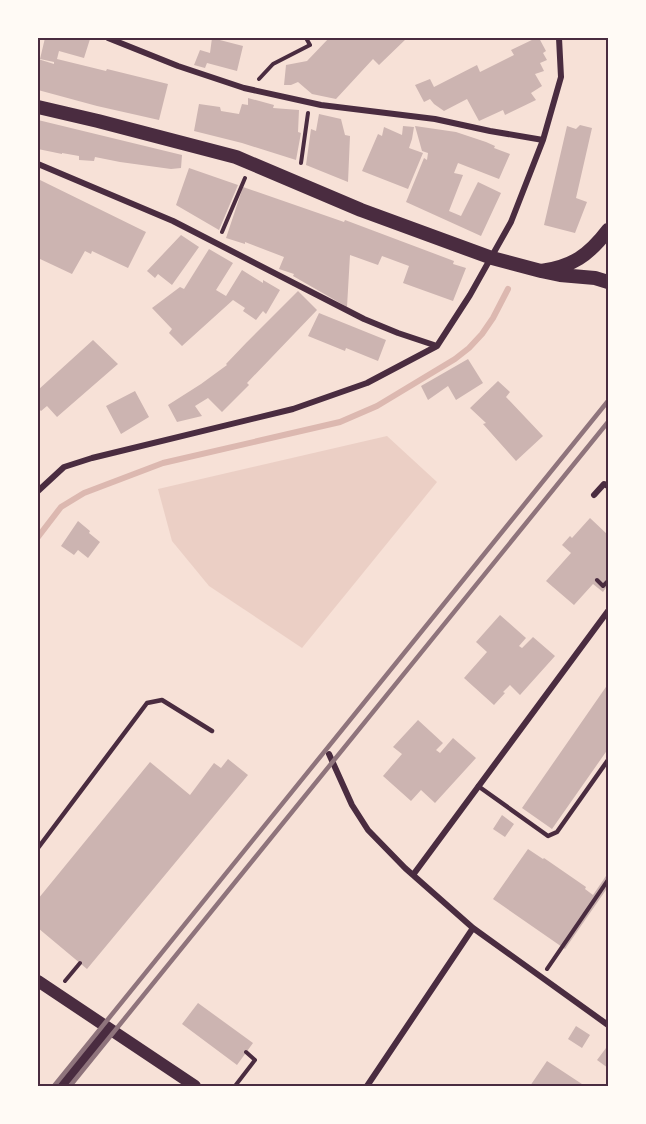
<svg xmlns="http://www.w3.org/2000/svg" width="646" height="1124" font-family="'PT Sans',sans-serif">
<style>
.green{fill:#ebcfc5}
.pier{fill:#f7e1d7}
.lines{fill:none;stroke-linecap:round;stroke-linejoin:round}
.stream{stroke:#dcb8b0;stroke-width:6}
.building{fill:#ccb4b1}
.path{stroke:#4a2c40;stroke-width:4}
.service{stroke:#4a2c40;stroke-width:4.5}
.minor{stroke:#4a2c40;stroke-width:6}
.secondary{stroke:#4a2c40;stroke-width:12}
.primary{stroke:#4a2c40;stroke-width:14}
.rail{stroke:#8f747c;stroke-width:4.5}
.neatline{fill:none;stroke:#4a2c40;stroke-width:2}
</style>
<rect width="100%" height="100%" fill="#f7e1d7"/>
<path class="green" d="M387 436 437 482 302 648 209 586 172 541 158 489Z"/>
<path class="pier" d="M58 1019 135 1071 124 1086H38V1045Z"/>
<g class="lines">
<path class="stream" d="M38 537 61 507 84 493 163 463 340 422 377 406 455 359 469 348 482 334 493 318 508 289"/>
</g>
<path class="building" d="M45 38H87L90 39 84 58 59 51 57 59 106 71 107 69 168 84 159 120 97 106 38 90V59L54 64V62L40 59Z
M212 38 243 46 237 71 207 63 205 68 194 65 200 50 210 53Z
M329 38H407L379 65 373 59 336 99 312 94 298 82 291 85H284L286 65 307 61Z
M536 38H539L546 51 543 53 547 60 540 63 544 71 535 74 542 86 531 93 536 100 505 115 503 110 479 121 467 99 444 111 434 104 430 99 424 102 415 85 430 79 434 87 477 65 480 72 514 55 511 50Z
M248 98 274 105 273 108 299 110 298 132 301 133 296 160 242 143 194 131 199 104 220 107 221 111 239 114 242 104 248 105Z
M319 114 341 119 345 135 350 136 348 182 306 165 311 129 316 131Z
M38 120 182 155 181 168 171 169 120 162 95 157 94 161 79 160V156L62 153V154L38 149Z
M580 125 592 128 576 198 587 202 575 233 544 225 567 126 576 129Z
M403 126 414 127 412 139 409 148 423 153 408 189 362 171 378 134 382 136 384 127 402 135Z
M415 126 456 132 486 142 495 146 494 148 510 154 499 179 458 163 454 173 463 175 449 211 461 216 478 182 501 193 481 236 406 202 424 158 427 160 428 153 422 151Z
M189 168 238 185 219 230 176 205Z
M38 179 146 232 128 268 92 251 91 254 85 251 72 274 38 258Z
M243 187 344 222 345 220 454 261 453 264 466 268 453 301 403 283 409 266 382 256 378 265 350 255 347 307 293 276 294 274 279 269 284 257 245 242V244L226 238Z
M181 235 199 247 172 285 158 274 155 278 147 271Z
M209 249 233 263 216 290 226 296 242 270 263 283V280L280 290 266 314 263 311 256 320 243 311 245 308 233 300 182 346 169 333 172 329 152 308 180 287 184 289Z
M298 291 317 310 247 383 249 385 222 412 208 398 195 406 202 416 177 422 168 405 201 384 227 365 226 364 247 342Z
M319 313 386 340 378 361 346 348 345 351 308 336Z
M93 340 118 364 57 417 47 406 41 411 38 408V390Z
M468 359 483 383 456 400 448 386 428 400 421 386Z
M498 381 510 392 506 397 543 436 516 461 483 424 486 423 470 408Z
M135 391 149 417 121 434 106 406Z
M590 518 608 535V585L603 592 593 584 574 605 546 581 571 553 562 545 570 536 572 538Z
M78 521 90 531 89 533 100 542 88 558 78 550 74 555 61 546Z
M500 615 526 638 519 646 522 648 533 637 555 656 520 695 510 685 503 692 505 693 494 705 464 678 487 652 476 642Z
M608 684V749L552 829 522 808Z
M418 720 443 743 436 750 440 753 453 738 476 758 435 803 421 790 411 801 383 776 402 754 393 747Z
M228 759 248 775 87 969 38 928V899L150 762 190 795 214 763 221 768Z
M502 815 514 824 505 837 493 829Z
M528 849 543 859 544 858 586 887 585 889 593 895 608 873V887L565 949 493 899Z
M198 1003 253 1043 237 1065 182 1024Z
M576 1026 590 1035 582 1048 568 1039Z
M606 1048 608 1050V1068L597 1060Z
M547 1061 585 1086H530Z"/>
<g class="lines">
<path class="path" d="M259 79 273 64 310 45 306 38
M301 163 308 113
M222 232 245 178
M597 580 603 586 608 581
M547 969 608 880
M65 981 80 963
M235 1086 255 1060 246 1052"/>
<path class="service" d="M478 786 548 836 557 832 608 760
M38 848 147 703 162 700 212 731"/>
<path class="minor" d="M108 38 178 66 244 88 321 105 435 119 490 131 543 140
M38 164 173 221 364 319 398 333 437 346
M38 491 64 467 92 458 293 409 367 383 437 346 470 295 511 222 543 140 561 77 559 38
M594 495 604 484 608 486
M329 754 352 805 368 830 405 868 473 928 608 1025
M413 875 608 611
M367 1086 473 928"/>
<path class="secondary" d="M38 981 195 1086
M62 1086 109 1029"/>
<path class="primary" d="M38 107 98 121 236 157 361 210 492 258 541 271
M608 230C589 255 572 267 541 271L560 275 595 278 608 282"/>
<path class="rail" d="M54 1086 608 401
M70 1086 608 422"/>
</g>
<rect width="646" height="1124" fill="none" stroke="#fffaf5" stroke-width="78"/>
<rect x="39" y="39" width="568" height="1046" class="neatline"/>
</svg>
